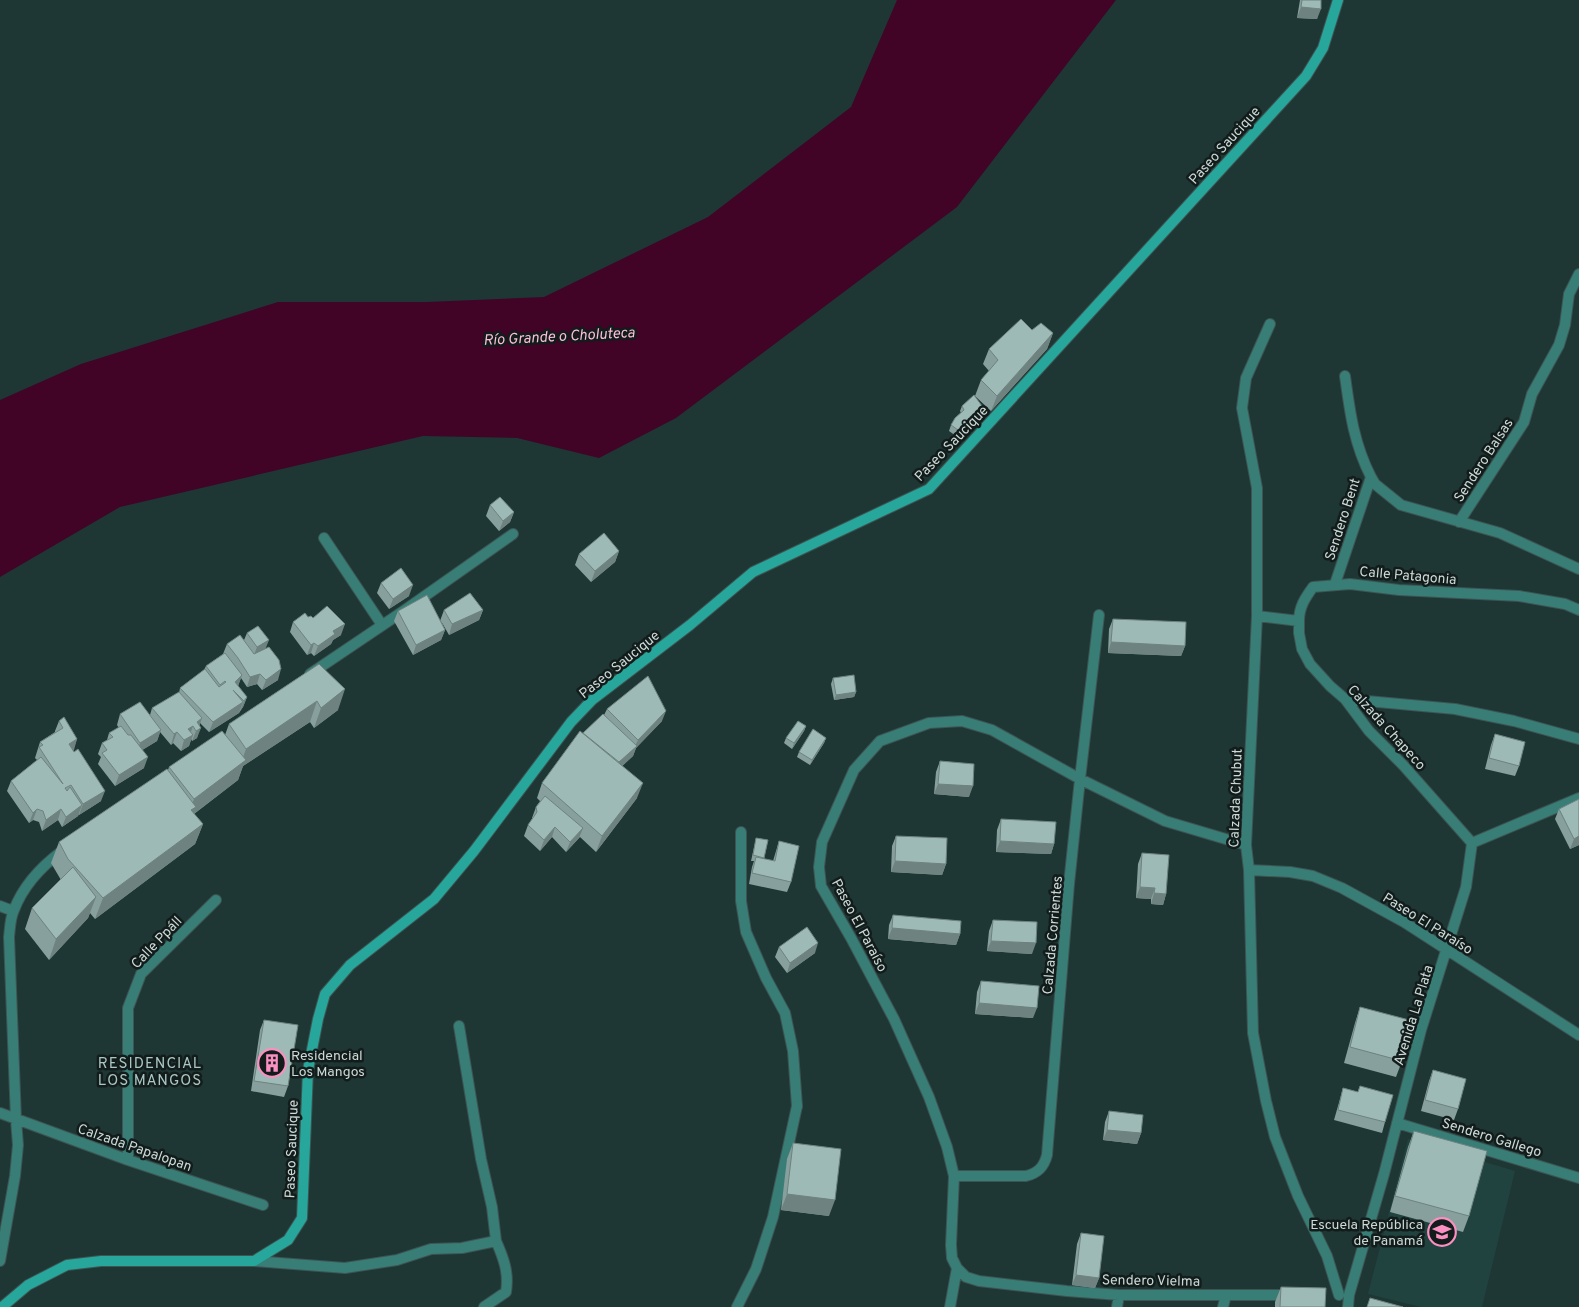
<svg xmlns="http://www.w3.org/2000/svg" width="1579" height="1307" font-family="Overpass,sans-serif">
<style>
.built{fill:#204340}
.water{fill:#410427}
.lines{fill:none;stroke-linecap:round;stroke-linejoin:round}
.lane-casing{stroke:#3d5451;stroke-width:12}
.street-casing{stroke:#3d5451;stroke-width:12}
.secondary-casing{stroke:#3d5451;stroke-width:12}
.lane{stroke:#387d76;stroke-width:10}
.street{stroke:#387d76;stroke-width:10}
.secondary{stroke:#27a69b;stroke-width:10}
.wall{fill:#87a09d}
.shaded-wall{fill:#6e827f}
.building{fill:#9dbab6;stroke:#6e827f}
.labels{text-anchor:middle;stroke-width:5;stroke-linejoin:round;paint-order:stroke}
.street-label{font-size:14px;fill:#cbd9d7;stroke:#121c1b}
.poi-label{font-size:14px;fill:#cbd9d7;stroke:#121c1b;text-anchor:start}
.water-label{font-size:15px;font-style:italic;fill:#fcbfd9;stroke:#121c1b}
.neighbourhood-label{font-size:15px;letter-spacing:1px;fill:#abc7c3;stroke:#121c1b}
</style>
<rect width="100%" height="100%" fill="#1e3734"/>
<path class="built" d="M1408 1139 1515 1171 1482 1307H1421L1368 1294Z"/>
<path class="water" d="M897 0H1116L957 207 676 418 599 458 517 438 423 436 120 507 0 577V400L81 364 278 302H426L544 297 708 217 851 107Z"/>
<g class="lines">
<defs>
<path id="lane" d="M1371 477 1375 484 1401 505 1500 533 1579 569
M1459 522 1524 422 1532 394 1559 345 1565 325 1569 294 1579 274
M324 538 382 625
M1335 584 1371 477C1354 444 1350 413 1345 376
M1257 616V488L1242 408 1246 378 1270 324
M741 832V901L746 932 766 978 785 1013 793 1051 797 1106
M254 1261 345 1268 397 1260 431 1249 462 1248 496 1241 492 1207 481 1159 459 1026
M484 1307 506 1292C509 1273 504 1259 496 1241"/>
<path id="street" d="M1299 621V633L1302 649 1310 664 1330 686 1345 699 1369 731 1403 765 1472 843
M310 674 405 610 513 534
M1345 699 1455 709 1514 721 1579 739
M1249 870 1290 872 1313 876 1342 888 1404 922 1579 1035
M0 906 13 911
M0 1113 128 1160 263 1205
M1397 1123 1579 1178
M128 1160V1008L141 974 216 900
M954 1176H1026C1038 1173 1044 1167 1047 1155L1069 884 1080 779 1099 615
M0 1261 15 1176 18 1145 16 1120 9 937C10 929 10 918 14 910 23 886 42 866 62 851
M957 1268 966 1277 979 1281 1067 1291 1119 1295H1291
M1339 1295 1327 1256 1298 1196 1275 1137 1266 1101 1253 1033 1249 870 1246 845 1257 616 1299 621C1299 607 1305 598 1313 587L1350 584 1399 590 1519 596 1565 604 1579 610
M737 1307 756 1269 773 1217 797 1106
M950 1307 957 1268 952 1258 951 1245 954 1176 947 1147 929 1097 894 1019 851 938 821 886 819 867 822 842 854 770 880 741 929 723 962 721 992 730 1080 779 1165 821 1246 845
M1117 1307 1119 1295
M1223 1307 1226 1295
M1348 1307 1349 1295 1384 1174 1421 1030 1466 887 1472 843 1579 798"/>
<path id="secondary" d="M2 1307 28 1285 67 1265 101 1261H254L288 1240 302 1218 308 1070 318 1019 325 994 350 965 434 899 474 851 571 722 592 700 690 625 753 572 929 489 1306 76 1323 48 1338 0"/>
</defs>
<use href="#lane" class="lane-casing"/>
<use href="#street" class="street-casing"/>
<use href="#secondary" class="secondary-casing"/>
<use href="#lane" class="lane"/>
<use href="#street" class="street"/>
<use href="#secondary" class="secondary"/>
</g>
<path class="wall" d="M1300 0H1321L1317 19 1297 18Z
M1032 330 1053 333 1047 349 991 411 975 396 981 380 989 371 983 364 989 349Z
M962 406H982L980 412 956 436 949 431 951 425 961 413 960 411Z
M490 505 514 512 510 522 499 531 486 516Z
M619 551 615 562 591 582 575 565 579 554Z
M381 583 409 596 389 609 377 593Z
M444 610H483L479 620 449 635 441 621 445 630 441 640 413 655 394 621 398 611 440 621Z
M308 617 313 618 341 635 333 640 331 644 314 656 311 653 307 655 290 632 293 622Z
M1113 619 1185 646 1181 656 1108 653 1109 629Z
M247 633 265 648 278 680 262 690 257 684 247 687 241 678 238 686 247 697 243 707 239 713 209 732 200 723 197 738 192 741 191 739 189 746 181 751 173 743 171 745 160 732 157 741 142 750 144 768 115 786 98 764 101 757 98 754 102 743 107 740 109 733 119 728 117 725 120 714 150 715 152 708 179 693 180 688 204 670 206 666 223 654 227 644 244 640Z
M319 664 338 710 314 728 310 722 243 766 238 780 194 814 203 824 195 844 95 919 90 913 88 918 49 960 25 929 32 908 61 880 51 863 59 842 168 770 169 767 225 735 229 724Z
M833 678 856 692 854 697 834 700 831 684Z
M607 709 662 721 636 748 633 756 622 766 637 798 596 852 580 837 566 852 552 837 540 851 524 836 528 825 532 819V818L536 807 540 801 537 798 542 783 583 733 604 715Z
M59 721 77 739 73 750 101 801 79 815V814L78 816 62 827 58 820 42 831 39 822 33 820 29 823 7 791 11 781 37 760 35 758 40 742 55 732V731Z
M806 726 804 731 792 749 784 743 786 738Z
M1495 734 1519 766 1515 776 1485 769 1491 745Z
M826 738 824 743 810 765 797 757 799 752Z
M940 761 969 797 934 794 936 772Z
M1559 809 1579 845 1570 849 1555 819Z
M1001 819 1054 844 1051 854 996 852 997 830Z
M896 836 946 864 942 875 891 872 892 846Z
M756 838 768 840 764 859 773 861 779 841 791 882 787 892 749 884 752 867 754 861H751L755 843Z
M1142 853 1166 894 1163 905 1151 904V899L1136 898 1138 864Z
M893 915 960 934 956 945 888 939 889 925Z
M993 920 1032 954 987 951 989 931Z
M779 947 815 953 787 973 775 957Z
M981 981 1033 1018 975 1014 977 992Z
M1360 1007 1402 1061 1396 1077 1344 1063 1355 1023Z
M264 1020 288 1086 284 1097 251 1091 260 1030Z
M1433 1070 1458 1109 1454 1120 1421 1111 1429 1081Z
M1360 1086 1385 1122 1382 1133 1334 1120 1340 1099 1343 1088 1358 1092Z
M1109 1111 1141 1133 1137 1144 1103 1140 1105 1122Z
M1414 1131 1469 1216 1463 1232 1390 1212 1408 1147Z
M793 1143 829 1216 781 1210 787 1159Z
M1081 1233 1099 1278 1095 1288 1072 1285 1077 1244Z
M1281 1287 1325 1307H1275V1302Z"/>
<path class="shaded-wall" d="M1301 7 1321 9 1317 19 1297 18Z
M1053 333 1047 349 991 411 997 396Z
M982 406 980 412 956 436 958 430Z
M514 512 510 522 499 531 503 521Z
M619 551 615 562 591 582 595 571Z
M413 585 409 596 389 609 393 599Z
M483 610 479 620 449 635 452 624Z
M345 624 341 635 333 640 331 644 314 656 318 646 333 631Z
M445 630 441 640 413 655 416 645Z
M269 640 265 650 253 658 257 647Z
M1111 642 1185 646 1181 656 1108 653Z
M314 643 311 653 307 655 311 645Z
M281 669 278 680 262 690 266 680Z
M260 674 257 684 247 687 250 677Z
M242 675 238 686 235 682Z
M345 689 338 710 314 728 321 708Z
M856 692 854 697 834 700 836 695Z
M247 697 243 707 240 711 244 701Z
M317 701 310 722 243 766 238 780 187 819 194 799 241 763 246 749Z
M243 702 239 713 209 732 213 722Z
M666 711 662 721 636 748 633 756 615 773 619 762 634 748 638 740Z
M202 718 198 729 197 722Z
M193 726 189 737 188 729Z
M806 726 804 731 792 749 794 743Z
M201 728 197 738 192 741 196 731Z
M161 730 157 741 136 754 140 743Z
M177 732 173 743 171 745 174 734Z
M193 735 189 746 181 751 184 740Z
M826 738 824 743 810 765 812 760Z
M77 739 74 750 65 755 69 744Z
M148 757 144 768 115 786 119 775Z
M643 783 637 798 596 852 602 836Z
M938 784 973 786 969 797 934 794Z
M105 791 101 801 79 815 83 804Z
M82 805 78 816 62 827 66 817Z
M37 809 33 820 29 823 33 813Z
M61 809 58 820 42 831 46 820Z
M203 824 195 844 95 919 103 898Z
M555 827 552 837 540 851 544 840Z
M583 828 579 838 566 852 570 842Z
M1579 836V845L1570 849 1574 839Z
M1000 841 1054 844 1051 854 996 852Z
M895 861 946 864 942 875 891 872Z
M1140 887 1155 888 1151 899 1136 898Z
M1154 893 1166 894 1163 905 1151 904Z
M96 897 88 918 49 960 56 939Z
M892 928 960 934 956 945 888 939Z
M991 941 1036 943 1032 954 987 951Z
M818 943 815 953 787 973 790 963Z
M979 1003 1037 1008 1033 1018 975 1014Z
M1107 1130 1141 1133 1137 1144 1103 1140Z
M787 1194 835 1200 829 1216 781 1210Z
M1076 1275 1099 1278 1095 1288 1072 1285Z"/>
<path class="building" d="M1302 0H1321V9L1301 7Z
M1021 319 1032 330 1041 323 1053 333 997 396 981 380 998 360 989 349Z
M974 395 982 406 958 430 951 425 955 418 964 410 962 406Z
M500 497 514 512 503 521 490 505Z
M604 533 619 551 595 571 579 554Z
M401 568 413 585 393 599 381 583Z
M470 593 483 610 452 624 444 610Z
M427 595 445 630 416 645 398 611Z
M327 606 345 624 333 631 335 634 318 646 314 643 311 645 293 622 305 613 308 617 311 616 313 618Z
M1113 619 1186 622 1185 646 1111 642Z
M258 626 269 640 257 647 247 633Z
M240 635 254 654 269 647 279 660 281 669 266 680 260 674 250 677 238 658 227 644Z
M225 653 242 675 235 682 247 697 244 701 233 690 243 702 213 722 180 688 205 669 219 687 226 682 225 681 220 685 206 666Z
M319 664 345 689 321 708 317 701 246 749 229 724Z
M854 675 856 692 836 695 833 678Z
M648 676 666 711 638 740 607 709Z
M179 692 202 718 197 722 201 728 196 731 193 726 188 729 193 735 184 740 177 732 174 734 152 708Z
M140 702 161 730 140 743 120 714Z
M603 714 637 746 619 762 583 733Z
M64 717 77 739 69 744 74 752 78 749 105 791 83 804 71 785 65 788 67 791 70 787 82 805 66 817 61 809 46 820 43 811 37 809 33 813 11 781 41 757 63 784 39 747 43 745 40 742 63 728 59 721Z
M798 721 806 726 794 743 786 738Z
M121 726 128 735H131L148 757 119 775 102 753 107 750 102 743 113 737 109 733Z
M813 729 826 738 812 760 799 752Z
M222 731 246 760 194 799 169 767Z
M580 731 643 783 602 836 542 783Z
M1495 734 1525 742 1519 766 1489 758Z
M940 761 974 764 973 786 938 784Z
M167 769 196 807 191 810 203 824 103 898 68 859 59 842Z
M545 796 583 828 570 842 555 827 544 840 528 825 537 812 536 807Z
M1579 799V836L1574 839 1559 809Z
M1001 819 1056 822 1054 844 1000 841Z
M896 836 947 838 946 864 895 861Z
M756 838 768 840 764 858 753 855Z
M779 841 799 846 791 882 752 873 756 857 775 861Z
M1142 853 1169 855 1166 894 1154 893 1155 888 1140 887Z
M73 867 96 897 56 939 32 908Z
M893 915 961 921 960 934 892 928Z
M993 920 1037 922 1036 943 991 941Z
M807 927 818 943 790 963 779 947Z
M981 981 1039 986 1037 1008 979 1003Z
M1360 1007 1413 1021 1402 1061 1350 1047Z
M264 1020 298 1025 288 1086 254 1081Z
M1433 1070 1466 1079 1458 1109 1425 1100Z
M1360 1086 1393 1095 1385 1122 1338 1110 1343 1088 1358 1092Z
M1109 1111 1143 1115 1141 1133 1107 1130Z
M1414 1131 1487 1151 1469 1216 1395 1196Z
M793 1143 841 1149 835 1200 787 1194Z
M1081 1233 1104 1236 1099 1278 1076 1275Z
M1281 1287 1326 1288 1325 1307H1280Z
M1370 1298 1403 1307H1367Z"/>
<defs>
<symbol id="building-ring" viewBox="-11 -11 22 22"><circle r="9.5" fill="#121c1b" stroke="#fc8fc1" stroke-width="1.5"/><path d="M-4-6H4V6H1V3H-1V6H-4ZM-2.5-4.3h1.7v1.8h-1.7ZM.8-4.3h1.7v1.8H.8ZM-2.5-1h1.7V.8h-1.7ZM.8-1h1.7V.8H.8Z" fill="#fc8fc1"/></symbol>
<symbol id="school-ring" viewBox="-11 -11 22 22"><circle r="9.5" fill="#121c1b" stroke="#fc8fc1" stroke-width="1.5"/><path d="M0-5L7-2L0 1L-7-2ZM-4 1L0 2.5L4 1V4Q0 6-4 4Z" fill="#fc8fc1"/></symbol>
</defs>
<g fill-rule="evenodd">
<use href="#building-ring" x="256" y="1047" width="32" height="32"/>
<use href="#school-ring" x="1426" y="1216" width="32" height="32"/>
</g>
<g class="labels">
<g class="street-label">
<text transform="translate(1224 145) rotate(-48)" y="5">Paseo Saucique</text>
<text transform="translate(951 443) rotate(-46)" y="5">Paseo Saucique</text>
<text transform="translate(1483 460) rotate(-57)" y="5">Sendero Balsas</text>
<text transform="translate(1342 519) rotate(-72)" y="5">Sendero Bent</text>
<text transform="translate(1408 575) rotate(5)" y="5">Calle Patagonia</text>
<text transform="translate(619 664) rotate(-39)" y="5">Paseo Saucique</text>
<text transform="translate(1387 727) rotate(48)" y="5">Calzada Chapeco</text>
<text transform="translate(1235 798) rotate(-88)" y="5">Calzada Chubut</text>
<text transform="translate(1428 923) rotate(32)" y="5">Paseo El Paraíso</text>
<text transform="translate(860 925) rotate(62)" y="5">Paseo El Paraíso</text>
<text transform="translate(1052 935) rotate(-85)" y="5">Calzada Corrientes</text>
<text transform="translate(156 942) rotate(-46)" y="5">Calle Ppáll</text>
<text transform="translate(1413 1015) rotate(-73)" y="5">Avenida La Plata</text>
<text transform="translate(1492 1137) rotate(17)" y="5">Sendero Gallego</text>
<text transform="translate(135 1147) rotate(19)" y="5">Calzada Papalopan</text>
<text transform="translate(291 1149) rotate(-88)" y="5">Paseo Saucique</text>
<text transform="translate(1151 1280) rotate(1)" y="5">Sendero Vielma</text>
</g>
<g class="poi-label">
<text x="291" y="1060">Residencial<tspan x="291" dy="16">Los Mangos</tspan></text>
<text x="1423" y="1229" text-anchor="end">Escuela República<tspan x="1423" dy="16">de Panamá</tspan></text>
</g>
<g class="water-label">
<text transform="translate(559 336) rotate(-3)" y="5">Río Grande o Choluteca</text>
</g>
<g class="neighbourhood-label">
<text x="150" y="1068">RESIDENCIAL<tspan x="150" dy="17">LOS MANGOS</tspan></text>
</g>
</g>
</svg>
